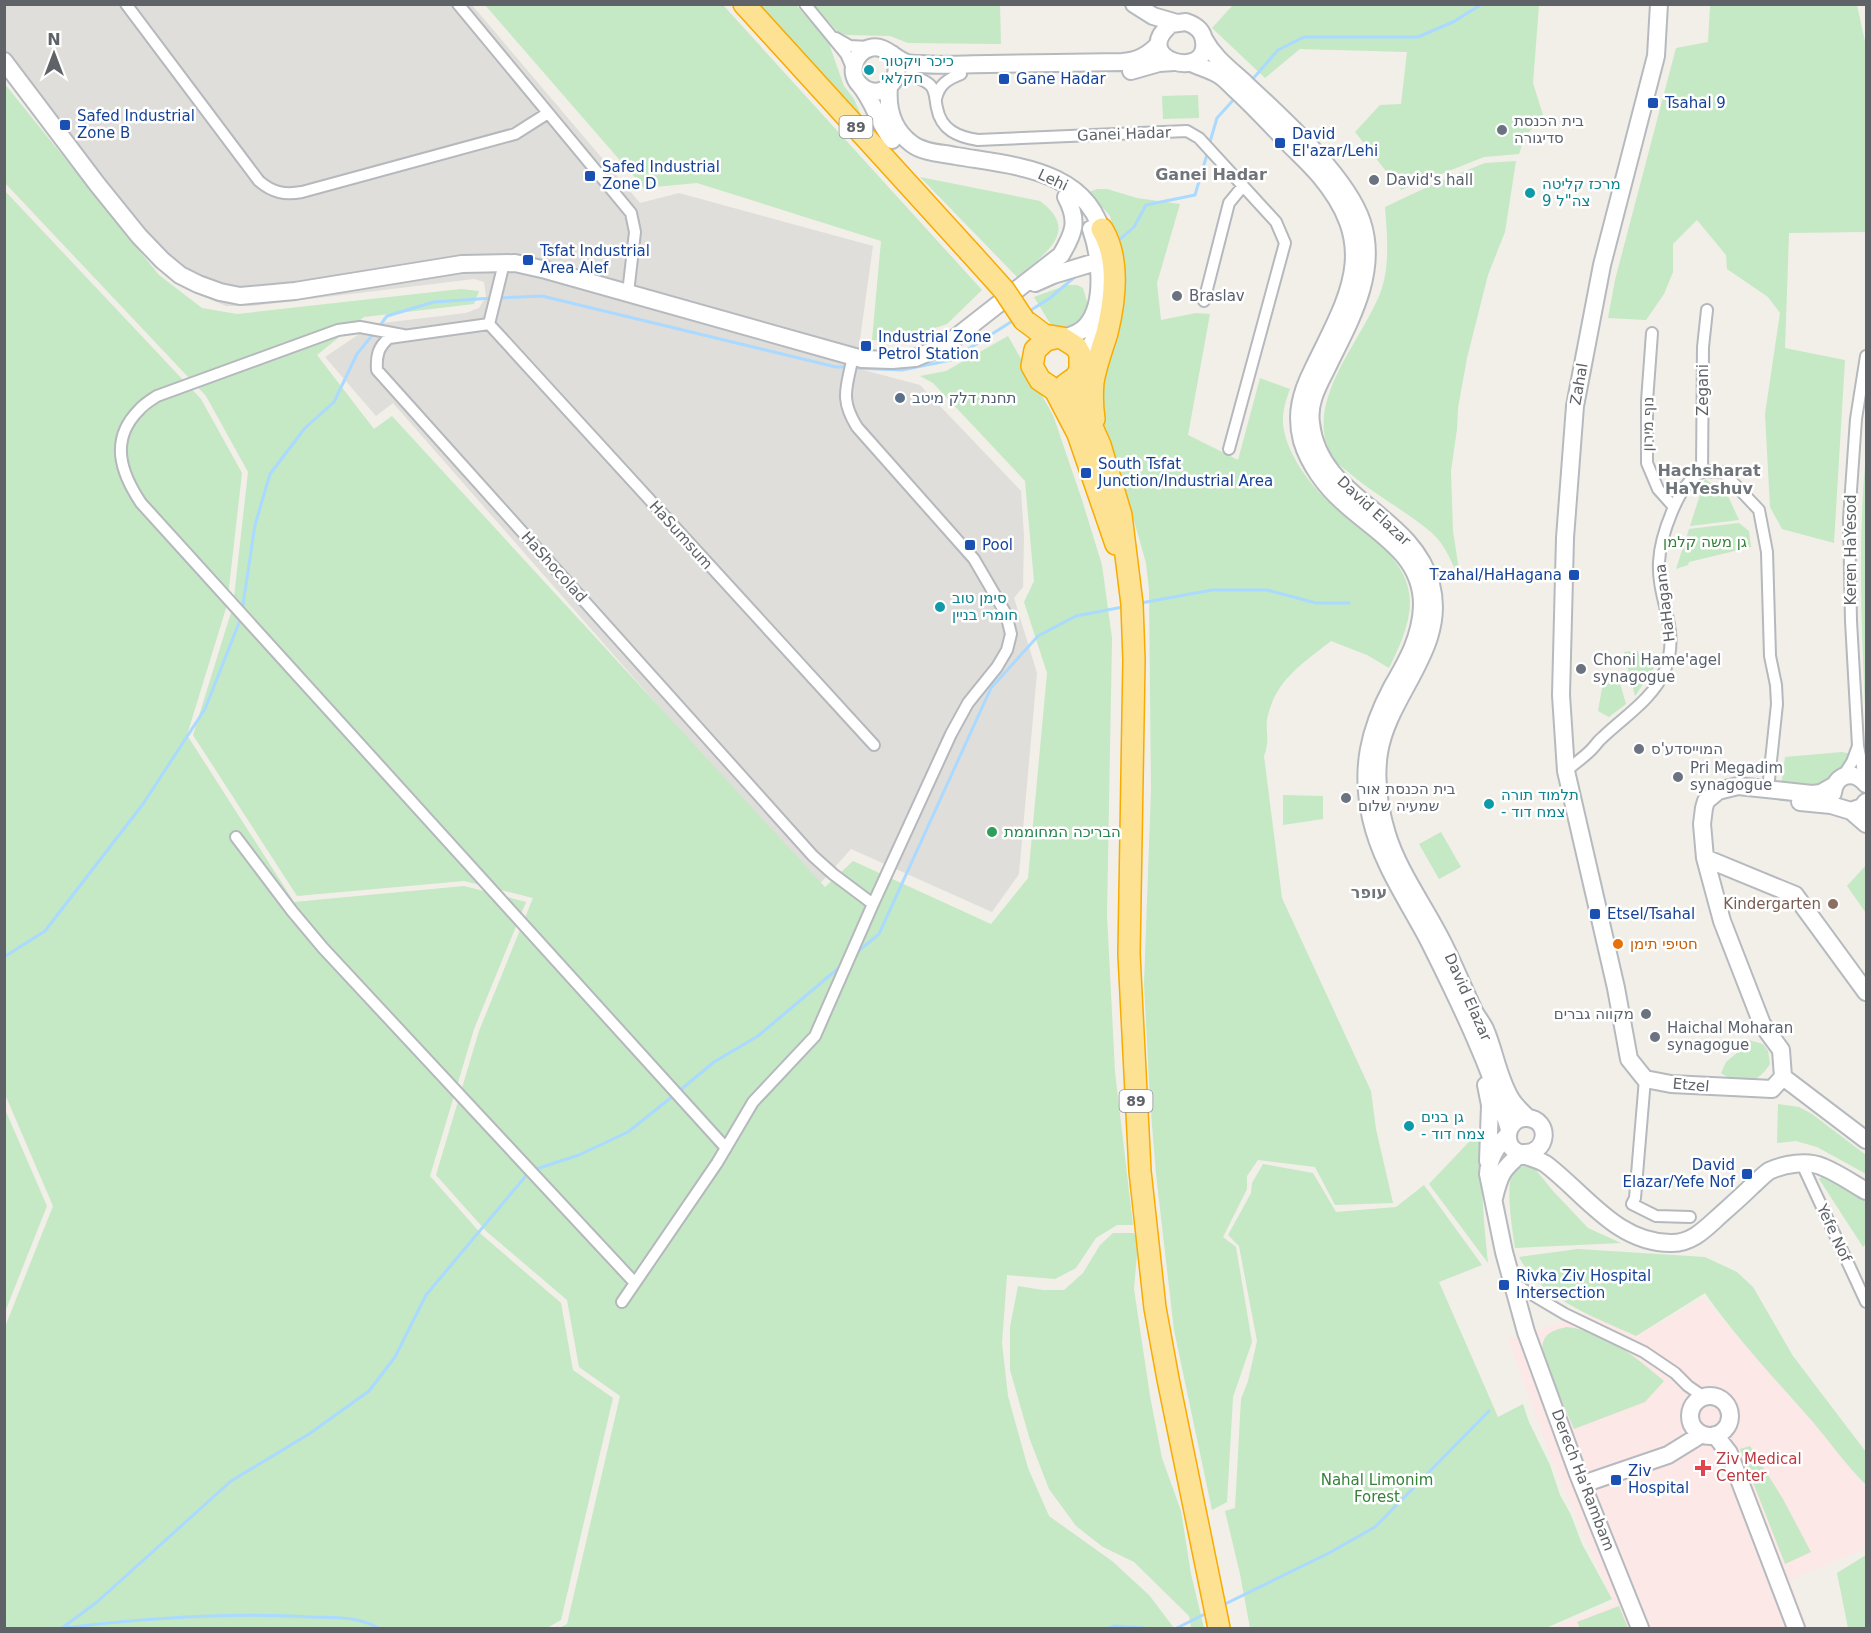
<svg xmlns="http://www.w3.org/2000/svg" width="1871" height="1633" font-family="'DejaVu Sans','Noto Sans Hebrew',sans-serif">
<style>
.industrial{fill:#e0deda}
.medical{fill:#fce8e6}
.green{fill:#c5e8c5}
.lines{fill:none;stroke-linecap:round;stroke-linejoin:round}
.stream{stroke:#aadaff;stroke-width:3}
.street-casing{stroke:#b5b8bc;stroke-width:14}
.secondary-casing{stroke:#b6babf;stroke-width:20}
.highway-casing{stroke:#f9ab00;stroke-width:24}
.street{stroke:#fff;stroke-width:10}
.secondary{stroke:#fff;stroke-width:16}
.highway{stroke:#fde293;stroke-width:21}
.highway-bridge-casing{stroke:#f9ab00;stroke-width:24;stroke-linecap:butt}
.highway-bridge{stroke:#fde293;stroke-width:21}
.culture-dot{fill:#0f9aa8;stroke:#fff;stroke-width:2}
.transit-dot{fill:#1a4fb4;stroke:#fff;stroke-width:2}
.worship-dot{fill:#6b7280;stroke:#fff;stroke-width:2}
.service-dot{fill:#5c6f8a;stroke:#fff;stroke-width:2}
.leisure-dot{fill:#2e9e5b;stroke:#fff;stroke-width:2}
.education-dot{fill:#8d6e63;stroke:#fff;stroke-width:2}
.food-dot{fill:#e8710a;stroke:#fff;stroke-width:2}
.health-dot{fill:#e0444e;stroke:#fff;stroke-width:2}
.labels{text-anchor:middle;stroke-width:5;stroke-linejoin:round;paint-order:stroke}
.shield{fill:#fff;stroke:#8f9295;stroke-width:1.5}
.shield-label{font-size:14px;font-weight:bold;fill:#5f6368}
.culture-label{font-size:15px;fill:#0d838f;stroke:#fff;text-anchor:start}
.transit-label{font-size:15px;fill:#164399;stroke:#fff;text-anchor:start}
.worship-label{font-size:15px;fill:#5b616d;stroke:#fff;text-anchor:start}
.street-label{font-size:15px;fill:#5f6368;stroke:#fff}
.service-label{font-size:15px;fill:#4e5e75;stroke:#fff;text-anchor:start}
.park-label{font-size:15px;fill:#348238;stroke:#fff}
.leisure-label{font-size:15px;fill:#27864d;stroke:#fff;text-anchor:start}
.education-label{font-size:15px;fill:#785e54;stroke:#fff;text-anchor:end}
.food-label{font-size:15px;fill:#c56008;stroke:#fff;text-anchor:start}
.health-label{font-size:15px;fill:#be3a42;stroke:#fff;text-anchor:start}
.neighbourhood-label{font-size:16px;font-weight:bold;fill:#70757a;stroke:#fff}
</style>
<rect width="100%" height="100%" fill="#f1efe8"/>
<path class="industrial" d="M5 5H472L640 203 679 193 873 246 856 368 920 385 1021 491 1024 535 1023 587 1014 598 1037 673 1019 874 992 912 851 849 817 887 393 403 376 416 325 357 374 324 466 313 479 308 486 297 484 282 474 279 252 306H226L200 295 174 280 5 74Z"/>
<path class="medical" d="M1704 1298 1815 1424 1866 1488V1548L1790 1580 1808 1628H1552L1614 1604 1553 1463 1508 1339 1589 1314 1636 1336Z"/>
<path class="green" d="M485 5H723L982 290 947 324 896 341 872 340 881 241 697 183 644 188Z
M753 5H796L828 41 844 86 854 99 869 133Z
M814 5H1000L1001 44 908 43 890 36 847 35 838 32Z
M1233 5H1539L1533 83 1543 115 1525 137 1519 154 1484 157 1401 190 1355 132 1380 105 1401 104 1407 52 1300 49 1265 78 1212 28Z
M1710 5H1857L1866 46V232L1789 233 1785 348 1845 360 1834 543 1782 529 1770 507 1765 414 1780 313 1768 297 1727 269 1726 255 1697 220 1673 244V272L1664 294 1646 320 1608 318 1615 280 1676 48 1708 42Z
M4 83 159 275 202 308 237 314 461 289 479 291 474 304 364 317 317 355 374 429 392 416 825 887 853 861 991 924 1028 878 1047 673 1024 602 1034 581 1025 481 933 383 920 376 946 371 1008 336 1053 415 1082 500 1102 565 1112 638 1107 915 1115 1072 1133 1225H1117L1096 1238 1076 1268 1055 1279 1007 1275 1002 1343 1008 1396 1028 1468 1049 1516 1112 1561 1149 1595 1174 1628H559L567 1624 620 1396 579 1367 567 1300 486 1231 436 1175 479 1031 533 898 464 881 297 896 193 735 233 606 248 472 206 396 5 183Z
M1198 95 1199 118 1163 119 1162 96Z
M1516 161 1505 232 1488 275 1467 358 1458 408 1457 429 1451 471 1453 531 1461 583C1453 566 1446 545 1432 533 1405 510 1373 494 1347 471 1343 468 1337 464 1334 459 1298 404 1365 339 1382 288 1390 262 1387 233 1385 207L1440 181 1485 163Z
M920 177 1040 201C1082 232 1043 255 1017 277Z
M1097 189H1107L1137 198 1180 204 1157 283 1161 320 1196 313 1210 314 1188 435 1238 460 1260 378 1290 389C1286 400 1282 412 1283 424 1286 454 1311 486 1332 505 1362 532 1409 556 1410 602 1410 624 1399 648 1389 668L1367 655 1331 641C1303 663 1277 679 1268 715 1264 729 1271 738 1264 756L1282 898 1371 1091 1376 1129 1393 1203 1335 1205 1315 1167 1258 1160 1247 1176V1189L1223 1237 1236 1247 1252 1342 1233 1397 1227 1502 1212 1510 1174 1330 1156 1174 1150 1100 1144 984 1151 790 1149 590 1146 563 1129 503 1110 443 1093 397 1118 244 1110 216 1089 192Z
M5 191 201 399 242 473 227 605 187 735 294 902 464 886 526 902 474 1029 430 1176 482 1235 561 1303 573 1370 613 1398 561 1620 547 1628H4L5 1327 53 1206 4 1092Z
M1067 285H1077L1083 288 1088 305 1078 325 1059 332 1051 325 1034 297Z
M1866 454V730C1862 638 1857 546 1866 454Z
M1705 479 1728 496 1739 520 1690 526Z
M1739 523 1749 531 1751 547 1689 562 1688 565 1676 569 1689 529Z
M1638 651 1641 663 1658 662 1635 696 1624 652Z
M1617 673 1626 704 1609 717 1598 711 1604 677Z
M1842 752 1852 754 1839 771 1814 791 1781 787 1785 757Z
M1283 795 1323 796V819L1283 825Z
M1441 832 1461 867 1439 879 1419 844Z
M1866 865V913L1847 886Z
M1745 1039 1763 1044 1768 1051 1770 1064C1755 1086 1743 1087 1721 1073L1726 1062 1738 1052 1737 1048Z
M1778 1104 1799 1107 1812 1114 1866 1155V1174L1817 1147 1796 1141 1777 1143Z
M4 1107 47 1206 5 1312H4Z
M1485 1125C1479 1173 1483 1215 1488 1263L1429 1184Z
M1263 1164 1313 1173 1336 1212 1396 1207 1424 1185 1482 1265 1439 1282 1498 1417 1523 1404 1529 1422 1550 1465 1560 1495 1571 1515 1582 1544 1612 1599 1546 1628H1250L1240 1574 1225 1511 1235 1508 1241 1399 1248 1381 1257 1341 1239 1246 1228 1235 1251 1193 1252 1183Z
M1531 1164 1553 1191 1588 1228 1621 1243 1515 1248C1513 1232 1504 1184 1514 1172 1518 1167 1524 1166 1531 1164Z
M1824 1175 1866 1202V1243L1863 1247 1819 1179Z
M1113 1233H1134L1138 1243 1134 1289 1150 1396 1162 1458 1181 1511 1191 1574 1204 1628H1191L1189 1616 1134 1562 1103 1547 1076 1526 1049 1489 1030 1440 1010 1370V1327L1018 1286 1043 1290H1064L1083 1273 1100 1245Z
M1578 1249 1705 1257 1737 1272 1753 1287 1793 1356 1866 1452V1485C1846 1465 1830 1442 1812 1421 1775 1379 1737 1339 1705 1293L1636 1336C1595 1317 1541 1299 1519 1257Z
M1567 1327C1604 1331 1636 1357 1664 1381L1645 1402 1574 1429 1543 1357C1540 1336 1548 1331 1567 1327Z
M1750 1446 1783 1499 1811 1552 1785 1564 1740 1449Z
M1866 1555V1628H1848L1837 1573Z
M1619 1606 1628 1628H1580L1577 1622Z"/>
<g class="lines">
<path class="stream" d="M1251 81 1278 50 1304 37H1418L1453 22 1482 4
M1209 145 1217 118 1236 97
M1117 242 1134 227 1146 205 1195 195 1208 151
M499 298 542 296 836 367H847
M1028 312 1050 298 1077 275
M378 328 387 316 434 302 493 298
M854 368 902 370 951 360 1014 320
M1141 603 1212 590H1267L1316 603H1349
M242 611 255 525 270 474 305 428 334 402 357 354 374 333
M855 954 879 934 991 688 1038 636 1076 616 1123 607
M4 957 45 931 143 804 205 709 241 618
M678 1092 714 1062 758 1036 841 966
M1223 1605 1329 1553 1375 1527 1489 1411
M62 1628 97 1602 231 1481 309 1434 369 1391 395 1357 426 1295 530 1171 579 1155 628 1132 673 1096
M64 1628C146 1618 229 1612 311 1617 336 1618 357 1616 378 1628
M1109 1628 1115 1626 1144 1628
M1177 1628 1209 1612"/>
<defs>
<path id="street" d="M126 4 259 181C273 193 285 195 302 192L515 134 548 113
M458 4 631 213 635 232 628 293
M805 4 846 54 853 70
M836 38 850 46 869 47
M910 75C917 78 926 80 931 86 936 92 935 100 937 108 941 130 958 137 978 140L1187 131 1199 138 1276 222 1285 243 1229 449
M936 99C939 84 948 79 961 74
M504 263 489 324 389 338C378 347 376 356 377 370L813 856 833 874 873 904
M1204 301 1229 203 1243 186
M489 324 874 745
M1652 333 1647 401V463L1658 489 1674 507
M403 335 360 327 338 330 157 396C151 400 144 404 139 410 109 440 121 473 141 503L726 1148
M1702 472 1703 347 1707 310
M1566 771C1574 764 1583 758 1591 750 1595 746 1598 741 1603 737 1624 717 1654 698 1665 670 1681 629 1657 602 1659 562 1660 538 1678 484 1700 473 1706 470 1716 472 1723 472L1759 510 1767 552 1770 656 1776 685 1777 704 1768 789
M1843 776 1852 762 1858 746
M1865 781 1858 746 1851 621 1849 519 1856 419 1866 356
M236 837 292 911 323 948 635 1283
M1645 1079 1635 1198 1632 1204 1656 1216 1690 1217
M1802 1164 1866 1302
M1511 1282 1565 1314 1644 1352 1675 1373 1688 1386 1704 1397
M622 1302 717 1163 753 1102 815 1036 873 904 951 734 968 703 997 667 1007 650 1011 634 1006 614 974 559 857 427C839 398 847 387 853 356"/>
<path id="secondary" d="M1134 4 1153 16 1177 23
M1659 4 1656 56 1602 265 1575 406 1565 538 1561 695 1566 771 1616 988 1629 1059 1645 1079 1671 1084 1772 1089 1783 1077 1781 1050 1762 1024 1722 921 1705 858 1702 824 1704 808 1706 801 1718 791 1738 786 1812 794 1821 793 1835 785
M1186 22C1195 25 1203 30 1204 41 1210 82 1128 60 1171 24Z
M1204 39C1214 58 1231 70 1246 84 1282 118 1347 176 1362 222 1379 274 1348 324 1326 370 1318 386 1308 403 1311 423 1319 499 1412 513 1431 584 1448 648 1388 694 1379 753 1375 779 1379 808 1387 834 1399 873 1426 908 1444 945 1455 967 1464 990 1475 1013 1478 1018 1482 1023 1485 1029 1495 1052 1498 1078 1511 1099 1515 1106 1522 1112 1528 1118
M892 54C908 79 879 105 859 84 848 72 855 52 870 48 885 44 894 59 907 63 911 64 916 64 920 64 943 66 966 64 989 64 1033 63 1078 63 1122 62 1137 61 1147 56 1158 45
M4 61 97 184 139 236 162 260 180 275 198 284 220 292 240 296 295 291 462 264 515 263 546 270 862 359 892 360 915 358 932 351 955 338 1061 255C1074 233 1079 221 1066 197
M1191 63C1200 67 1211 70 1219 75 1226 79 1232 87 1238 92 1256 109 1273 127 1290 145 1300 155 1311 165 1320 176 1381 249 1348 296 1313 369 1301 393 1295 414 1302 441 1309 464 1325 486 1343 502 1376 533 1423 554 1422 606 1421 637 1407 661 1392 687 1369 730 1360 769 1371 818 1381 863 1408 901 1429 941 1459 1001 1490 1065 1509 1129
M1131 71 1159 63 1174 62
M859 84C874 101 878 123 892 140
M889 87C887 109 893 130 912 144 924 153 942 153 956 156 1014 166 1091 169 1104 241
M1035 283 1053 275 1099 261 1104 254
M1062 338C1071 336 1081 333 1087 325 1106 302 1100 255 1091 229
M1081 362 1093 341 1104 314
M1833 793C1835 774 1854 769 1866 784
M1800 802 1831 805 1851 811 1862 807 1866 802
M1851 811 1866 824
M1705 858 1795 895 1866 992
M1783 1077 1866 1140
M1486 1085 1490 1105 1488 1161
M1508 1135C1496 1146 1489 1158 1488 1174L1504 1252 1526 1332 1578 1474 1640 1628
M1522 1153C1549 1155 1551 1119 1527 1118 1512 1117 1503 1134 1511 1147 1519 1157 1537 1157 1547 1165 1586 1195 1618 1244 1672 1243 1690 1243 1702 1232 1715 1220 1727 1209 1740 1198 1752 1186 1757 1182 1763 1175 1769 1171 1784 1164 1807 1160 1823 1167 1838 1173 1852 1183 1866 1191
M1494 1198C1500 1174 1502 1169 1522 1153
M1690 1416a20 20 0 1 1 40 0a20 20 0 1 1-40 0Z
M1715 1435 1729 1453 1796 1628
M1583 1484 1668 1455 1702 1434"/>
<path id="highway" d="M744 4 968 250
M1024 320 1044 335 1062 338 1076 347 1080 354V370L1076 377 1065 385
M1054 338 1046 340 1035 350 1032 366 1040 380 1055 390 1078 434 1116 544
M1076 377 1074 382 1077 393 1100 445 1121 515 1132 604 1134 660 1129 954 1140 1171 1155 1308 1168 1379 1219 1628
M1094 419C1092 406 1092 394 1093 382 1096 365 1102 349 1107 333 1115 300 1120 258 1102 229"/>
</defs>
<use href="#street" class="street-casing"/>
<use href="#secondary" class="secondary-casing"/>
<use href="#highway" class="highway-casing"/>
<use href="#street" class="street"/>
<use href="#secondary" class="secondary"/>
<use href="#highway" class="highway"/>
<defs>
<path id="highway-bridge" d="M968 250 1004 290 1024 320"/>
</defs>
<use href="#highway-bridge" class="highway-bridge-casing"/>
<use href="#highway-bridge" class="highway-bridge"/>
</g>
<g class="culture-dot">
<circle cx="869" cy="70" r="6"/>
<circle cx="1530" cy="193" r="6"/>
<circle cx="940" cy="607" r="6"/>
<circle cx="1489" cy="804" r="6"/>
<circle cx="1409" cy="1126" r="6"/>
</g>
<g class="transit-dot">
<rect x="998" y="73" width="12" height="12" rx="3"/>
<rect x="1647" y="97" width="12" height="12" rx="3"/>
<rect x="59" y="119" width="12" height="12" rx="3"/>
<rect x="1274" y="137" width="12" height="12" rx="3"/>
<rect x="584" y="170" width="12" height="12" rx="3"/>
<rect x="522" y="254" width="12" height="12" rx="3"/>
<rect x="860" y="340" width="12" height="12" rx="3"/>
<rect x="1080" y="467" width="12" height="12" rx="3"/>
<rect x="964" y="539" width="12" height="12" rx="3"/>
<rect x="1568" y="569" width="12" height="12" rx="3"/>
<rect x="1589" y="908" width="12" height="12" rx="3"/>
<rect x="1741" y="1168" width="12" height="12" rx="3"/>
<rect x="1498" y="1279" width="12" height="12" rx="3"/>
<rect x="1610" y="1474" width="12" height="12" rx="3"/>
</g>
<g class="worship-dot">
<circle cx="1502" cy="130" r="6"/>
<circle cx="1374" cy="180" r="6"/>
<circle cx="1177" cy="296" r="6"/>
<circle cx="1581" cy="669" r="6"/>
<circle cx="1639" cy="749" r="6"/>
<circle cx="1678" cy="777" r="6"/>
<circle cx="1346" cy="798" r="6"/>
<circle cx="1646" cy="1014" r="6"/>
<circle cx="1655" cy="1037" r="6"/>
</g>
<circle class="service-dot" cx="900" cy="398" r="6"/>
<circle class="leisure-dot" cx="992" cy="832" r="6"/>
<circle class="education-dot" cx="1833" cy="904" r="6"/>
<circle class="food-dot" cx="1618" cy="944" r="6"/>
<path class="health-dot" d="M1700 1459h6v6h6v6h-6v6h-6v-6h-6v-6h6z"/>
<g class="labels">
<g class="shield">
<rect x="839.5" y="116" width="33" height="22" rx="4.5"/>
<rect x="1119.5" y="1090" width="33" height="22" rx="4.5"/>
</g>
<g class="shield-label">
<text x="856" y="132">89</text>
<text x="1136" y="1106">89</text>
</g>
<g class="culture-label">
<text x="881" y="66">כיכר ויקטור<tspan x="881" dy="17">חקלאי</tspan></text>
<text x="1542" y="189">מרכז קליטה<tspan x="1542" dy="17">צה"ל 9</tspan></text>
<text x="952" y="603">סימן טוב<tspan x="952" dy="17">חומרי בניין</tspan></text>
<text x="1501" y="800">תלמוד תורה<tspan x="1501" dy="17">- צמח דוד</tspan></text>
<text x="1421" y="1122">גן בנים<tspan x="1421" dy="17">- צמח דוד</tspan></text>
</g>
<g class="transit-label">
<text x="1016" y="84">Gane Hadar</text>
<text x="1665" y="108">Tsahal 9</text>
<text x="77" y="121">Safed Industrial<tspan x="77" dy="17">Zone B</tspan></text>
<text x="1292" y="139">David<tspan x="1292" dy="17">El'azar/Lehi</tspan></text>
<text x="602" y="172">Safed Industrial<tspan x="602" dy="17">Zone D</tspan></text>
<text x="540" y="256">Tsfat Industrial<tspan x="540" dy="17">Area Alef</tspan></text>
<text x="878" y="342">Industrial Zone<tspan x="878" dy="17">Petrol Station</tspan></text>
<text x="1098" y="469">South Tsfat<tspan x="1098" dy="17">Junction/Industrial Area</tspan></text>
<text x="982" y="550">Pool</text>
<text x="1562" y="580" text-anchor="end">Tzahal/HaHagana</text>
<text x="1607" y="919">Etsel/Tsahal</text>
<text x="1735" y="1170" text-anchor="end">David<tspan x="1735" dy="17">Elazar/Yefe Nof</tspan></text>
<text x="1516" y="1281">Rivka Ziv Hospital<tspan x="1516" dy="17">Intersection</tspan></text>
<text x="1628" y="1476">Ziv<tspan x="1628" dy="17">Hospital</tspan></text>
</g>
<g class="worship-label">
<text x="1514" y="126">בית הכנסת<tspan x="1514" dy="17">סדיגורה</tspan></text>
<text x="1386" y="185">David's hall</text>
<text x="1189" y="301">Braslav</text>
<text x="1593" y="665">Choni Hame'agel<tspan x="1593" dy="17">synagogue</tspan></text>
<text x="1651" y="754">המוייסדע'ס</text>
<text x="1690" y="773">Pri Megadim<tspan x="1690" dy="17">synagogue</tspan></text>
<text x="1358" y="794">בית הכנסת אור<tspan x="1358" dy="17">שמעיה שלום</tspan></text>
<text x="1634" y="1019" text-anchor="end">מקווה גברים</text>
<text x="1667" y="1033">Haichal Moharan<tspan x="1667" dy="17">synagogue</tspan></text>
</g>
<g class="street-label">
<text transform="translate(1124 134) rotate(-2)" y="5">Ganei Hadar</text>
<text transform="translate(1053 180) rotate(25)" y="5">Lehi</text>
<text transform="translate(1579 384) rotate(-80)" y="5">Zahal</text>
<text transform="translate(1703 390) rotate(-90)" y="5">Zegani</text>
<text transform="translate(1648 424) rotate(-89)" y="5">נוף מירון</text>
<text transform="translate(1374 511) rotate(43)" y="5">David Elazar</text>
<text transform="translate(681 535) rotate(48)" y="5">HaSumsum</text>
<text transform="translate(1851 550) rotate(-90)" y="5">Keren HaYesod</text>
<text transform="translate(554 567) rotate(48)" y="5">HaShocolad</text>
<text transform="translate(1665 603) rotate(-97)" y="5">HaHagana</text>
<text transform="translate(1468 997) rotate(66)" y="5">David Elazar</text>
<text transform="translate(1691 1085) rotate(5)" y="5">Etzel</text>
<text transform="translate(1834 1233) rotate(65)" y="5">Yefe Nof</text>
<text transform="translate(1583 1480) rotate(69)" y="5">Derech Ha'Rambam</text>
</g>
<g class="service-label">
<text x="912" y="403">תחנת דלק מיטב</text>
</g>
<g class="park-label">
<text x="1705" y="547">גן משה קלמן</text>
<text x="1377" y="1485">Nahal Limonim<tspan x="1377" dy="17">Forest</tspan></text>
</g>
<g class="leisure-label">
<text x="1004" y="837">הבריכה המחוממת</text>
</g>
<g class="education-label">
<text x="1821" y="909">Kindergarten</text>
</g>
<g class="food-label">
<text x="1630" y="949">חטיפי תימן</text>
</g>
<g class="health-label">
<text x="1716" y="1464">Ziv Medical<tspan x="1716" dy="17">Center</tspan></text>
</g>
<g class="neighbourhood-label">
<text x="1211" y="180">Ganei Hadar</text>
<text x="1709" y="476">Hachsharat<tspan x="1709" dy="18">HaYeshuv</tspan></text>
<text x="1369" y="898">עופר</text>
</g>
</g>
<rect width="1871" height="1633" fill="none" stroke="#5f6368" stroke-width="12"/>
<g transform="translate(54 54)" stroke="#ffffff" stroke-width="4.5" paint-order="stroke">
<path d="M0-4.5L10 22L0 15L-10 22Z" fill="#5f6368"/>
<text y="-9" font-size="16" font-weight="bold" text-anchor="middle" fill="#5f6368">N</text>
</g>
</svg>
